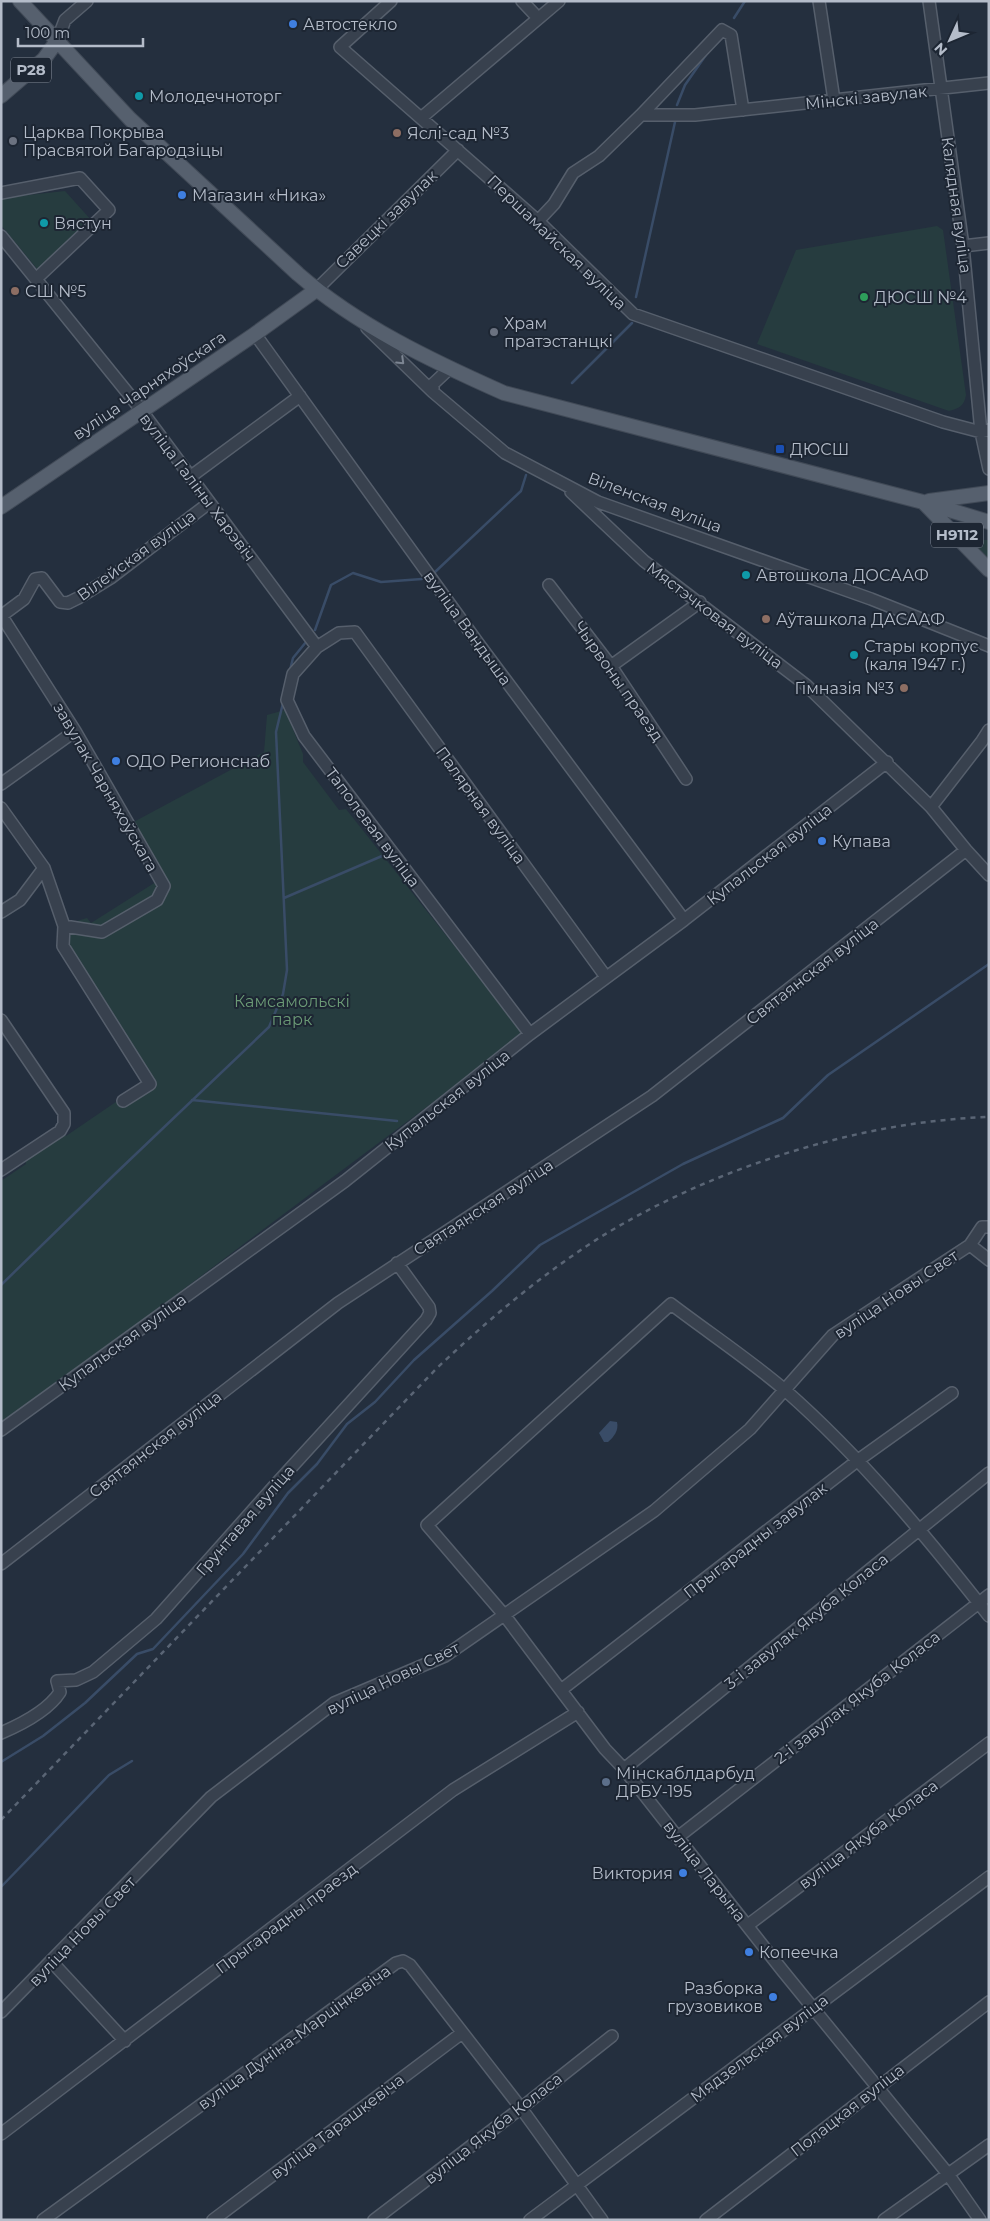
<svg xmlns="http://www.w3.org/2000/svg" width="990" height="2221" font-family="Montserrat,sans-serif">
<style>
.green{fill:#263c3f}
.water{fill:#394c67}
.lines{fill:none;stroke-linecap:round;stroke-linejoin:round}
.stream{stroke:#394c67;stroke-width:2.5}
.minor-casing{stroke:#565f6c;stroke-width:14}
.major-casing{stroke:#414a57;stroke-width:16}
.minor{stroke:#38414e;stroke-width:11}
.major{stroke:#56606e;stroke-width:14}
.rail{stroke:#5a6575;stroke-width:2.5;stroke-dasharray:5 5;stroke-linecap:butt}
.oneway{stroke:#7c8592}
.shop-dot{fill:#3f7fe0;stroke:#1d2633;stroke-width:2}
.culture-dot{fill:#0f9aa8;stroke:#1d2633;stroke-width:2}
.education-dot{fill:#8d6e63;stroke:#1d2633;stroke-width:2}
.worship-dot{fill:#6b7280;stroke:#1d2633;stroke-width:2}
.leisure-dot{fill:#2e9e5b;stroke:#1d2633;stroke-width:2}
.transit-dot{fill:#1a4fb4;stroke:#1d2633;stroke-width:2}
.service-dot{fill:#5c6f8a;stroke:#1d2633;stroke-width:2}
.labels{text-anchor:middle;stroke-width:4;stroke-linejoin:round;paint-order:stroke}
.shield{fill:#1d2633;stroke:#878f9c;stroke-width:1}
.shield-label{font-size:15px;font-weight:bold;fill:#b4bcc9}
.poi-label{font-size:16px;fill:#b4bcc9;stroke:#1d2633;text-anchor:start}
.street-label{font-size:16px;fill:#b4bcc9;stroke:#1d2633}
.park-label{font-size:16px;fill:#6b9a76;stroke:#1d2633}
</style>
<rect width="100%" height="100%" fill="#242f3e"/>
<path class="green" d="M65 191 92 221 38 270 1 225V198Z
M937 226 943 230 966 395C964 406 960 408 949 411L757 344 796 250Z
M983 540H989V560L977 547Z
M285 710 303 754V762L339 810 346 809 520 1029V1037L1 1426V1181L26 1164 25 1159 64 1134 66 1136 151 1078 70 951V946L66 939 71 935 73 922 87 918 91 923 159 880 128 825 264 752 267 715Z"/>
<path class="water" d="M610 1421 617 1422C619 1430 614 1437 608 1442H604L599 1433Z"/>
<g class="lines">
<path class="stream" d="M734 18 745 1
M677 105 685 85 708 52
M636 297 675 122
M572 383 632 323
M435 572 521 491 526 475
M315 630 331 585 353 573 381 582 422 579
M290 670 293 658 306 642
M284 898 382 856
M192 1100 397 1121
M1 1285 115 1174 269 1027 283 994 287 970 276 732 283 703
M1 1762 43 1736 85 1703 137 1654 153 1649 243 1554 288 1493 317 1464 347 1424 375 1402 414 1360 492 1291 540 1245 683 1164 783 1118 828 1075 989 964
M1 1887 109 1775 132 1761"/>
<defs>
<path id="minor" d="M391 1 340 47 538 221 633 314 943 422 981 432 989 430
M522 1 538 18
M819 1 834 100
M929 1 963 246 981 432 989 469
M57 41 65 20 87 1
M641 115 722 30 731 35 743 110
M421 118 559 1
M1 193 80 178 109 210 37 278
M538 221 554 204 573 173 599 156 641 115H695L989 83
M1 236 135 402 317 647
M963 246 989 243
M316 290 458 150
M367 328 433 392 505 453 598 502 871 599 989 646
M255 334 478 643 684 920
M433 392V384L449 369
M190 477 300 396
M571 492 644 561 806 685 931 807 966 850 989 875
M549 585 611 666 686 779
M1 615 75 731 164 886 157 900 102 932 64 926
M1 616 24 599 35 579 42 578 60 602 68 603 78 598 112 577 209 503
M611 666 700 602
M1 784 75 731
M931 807 982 741 989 730
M1 808 44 868 64 926 63 946 150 1084 123 1101
M1 912 20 900 44 868
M1 1020 64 1113V1124L60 1131 1 1170
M530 1034 304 736 287 700 293 674 317 647 339 633 355 632 606 977
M970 1245 989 1260
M1 1430 345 1181 530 1034 684 920 887 762
M1 1564 338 1303 652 1096 966 850
M561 1690 857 1461 952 1393
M1 1733C22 1724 48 1711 60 1692L57 1681 76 1680 93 1672 156 1619 277 1483 426 1320 430 1313 429 1307 397 1263
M624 1769 989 1473
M678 1837 989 1595
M748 1925 989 1743
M52 1962 125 2041
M1 2012 211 1797 334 1703 445 1656 654 1511 750 1429 833 1335 970 1245 982 1227H989
M1 2134 453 1790 578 1712
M43 2220 396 1963 403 1961 410 1965 521 2108 602 2220
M213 2220 462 2033
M374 2220 521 2108 612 2036
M530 2220 989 1877
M706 2220 989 2002
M884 2220 989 2145
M980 2220 948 2174 782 1970 624 1769 605 1749 505 1616 427 1525 671 1304C709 1333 750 1360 786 1391 861 1457 927 1537 989 1616"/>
<path id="major" d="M20 1 130 119 298 274C358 326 432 361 504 393L923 502 989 522
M1 96 44 59 57 41
M929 501 989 493
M925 504 989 570
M1 507 255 334 316 290"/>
</defs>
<use href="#minor" class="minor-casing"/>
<use href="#major" class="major-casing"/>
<use href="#minor" class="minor"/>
<use href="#major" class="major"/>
<path class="rail" d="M1 1820 437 1368C488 1320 541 1275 599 1238 710 1169 859 1121 989 1117"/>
</g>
<defs><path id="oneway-chevron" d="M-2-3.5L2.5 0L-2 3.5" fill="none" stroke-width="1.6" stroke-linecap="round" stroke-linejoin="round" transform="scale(1.25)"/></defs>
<use class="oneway" href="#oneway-chevron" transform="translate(401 361) rotate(44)"/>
<g class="shop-dot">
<circle cx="293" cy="24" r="5"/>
<circle cx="182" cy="195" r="5"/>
<circle cx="116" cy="761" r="5"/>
<circle cx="822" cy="841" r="5"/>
<circle cx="683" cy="1873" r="5"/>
<circle cx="749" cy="1952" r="5"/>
<circle cx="773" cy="1997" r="5"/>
</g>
<g class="culture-dot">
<circle cx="139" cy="96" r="5"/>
<circle cx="44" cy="223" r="5"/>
<circle cx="746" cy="575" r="5"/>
<circle cx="854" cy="655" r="5"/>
</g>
<g class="education-dot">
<circle cx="397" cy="133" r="5"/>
<circle cx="15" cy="291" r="5"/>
<circle cx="766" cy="619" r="5"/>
<circle cx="904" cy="688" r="5"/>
</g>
<g class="worship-dot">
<circle cx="13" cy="141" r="5"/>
<circle cx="494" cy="332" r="5"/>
</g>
<circle class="leisure-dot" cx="864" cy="297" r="5"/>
<rect class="transit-dot" x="775" y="444" width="10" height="10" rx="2.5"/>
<circle class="service-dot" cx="606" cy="1782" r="5"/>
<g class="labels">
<g class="shield">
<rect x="11" y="57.5" width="40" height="25" rx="4"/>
<rect x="931" y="522.5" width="52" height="25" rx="4"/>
</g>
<g class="shield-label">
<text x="31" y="75">Р28</text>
<text x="957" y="540">Н9112</text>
</g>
<g class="poi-label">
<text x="303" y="30">Автостекло</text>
<text x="149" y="102">Молодечноторг</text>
<text x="23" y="138">Царква Покрыва<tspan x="23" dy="18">Прасвятой Багародзіцы</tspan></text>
<text x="407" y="139">Яслі-сад №3</text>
<text x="192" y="201">Магазин «Ника»</text>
<text x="54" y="229">Вястун</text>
<text x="25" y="297">СШ №5</text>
<text x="874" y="303">ДЮСШ №4</text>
<text x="504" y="329">Храм<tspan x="504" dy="18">пратэстанцкі</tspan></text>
<text x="790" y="455">ДЮСШ</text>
<text x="756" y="581">Автошкола ДОСААФ</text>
<text x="776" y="625">Аўташкола ДАСААФ</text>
<text x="864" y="652">Стары корпус<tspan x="864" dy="18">(каля 1947 г.)</tspan></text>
<text x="894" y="694" text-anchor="end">Гімназія №3</text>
<text x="126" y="767">ОДО Регионснаб</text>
<text x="832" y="847">Купава</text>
<text x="616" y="1779">Мінскаблдарбуд<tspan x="616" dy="18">ДРБУ-195</tspan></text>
<text x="673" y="1879" text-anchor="end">Виктория</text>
<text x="759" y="1958">Копеечка</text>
<text x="763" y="1994" text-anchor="end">Разборка<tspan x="763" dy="18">грузовиков</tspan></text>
</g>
<g class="street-label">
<text transform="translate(866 97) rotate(-6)" y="6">Мінскі завулак</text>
<text transform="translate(957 205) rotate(82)" y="6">Калядная вуліца</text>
<text transform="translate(386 219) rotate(-44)" y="6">Савецкі завулак</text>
<text transform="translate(557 242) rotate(44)" y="6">Першамайская вуліца</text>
<text transform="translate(149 385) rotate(-34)" y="6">вуліца Чарняхоўскага</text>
<text transform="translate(198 487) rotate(53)" y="6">вуліца Галіны Харэвіч</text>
<text transform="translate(655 502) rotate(21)" y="6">Віленская вуліца</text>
<text transform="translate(136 555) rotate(-36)" y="6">Вілейская вуліца</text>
<text transform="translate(715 615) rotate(37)" y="6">Мястэчковая вуліца</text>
<text transform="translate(468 628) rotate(54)" y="6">вуліца Вандыша</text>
<text transform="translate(619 681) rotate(55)" y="6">Чырвоны праезд</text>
<text transform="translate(106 787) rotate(60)" y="6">завулак Чарняхоўскага</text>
<text transform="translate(481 805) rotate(54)" y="6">Палярная вуліца</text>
<text transform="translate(373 827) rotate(53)" y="6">Таполевая вуліца</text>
<text transform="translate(769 854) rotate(-38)" y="6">Купальская вуліца</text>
<text transform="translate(812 971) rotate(-38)" y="6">Святаянская вуліца</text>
<text transform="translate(447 1100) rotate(-38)" y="6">Купальская вуліца</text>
<text transform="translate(483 1207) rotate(-33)" y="6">Святаянская вуліца</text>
<text transform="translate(896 1294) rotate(-34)" y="6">вуліца Новы Свет</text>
<text transform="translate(122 1342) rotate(-36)" y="6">Купальская вуліца</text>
<text transform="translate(155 1444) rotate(-38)" y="6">Святаянская вуліца</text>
<text transform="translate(245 1520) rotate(-49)" y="6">Грунтавая вуліца</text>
<text transform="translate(755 1540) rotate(-38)" y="6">Прыгарадны завулак</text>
<text transform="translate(806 1621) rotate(-39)" y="6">3-і завулак Якуба Коласа</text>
<text transform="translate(393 1678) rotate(-26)" y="6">вуліца Новы Свет</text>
<text transform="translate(857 1697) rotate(-38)" y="6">2-і завулак Якуба Коласа</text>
<text transform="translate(868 1834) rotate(-37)" y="6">вуліца Якуба Коласа</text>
<text transform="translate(705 1871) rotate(52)" y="6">вуліца Ларына</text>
<text transform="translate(286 1918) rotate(-37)" y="6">Прыгарадны праезд</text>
<text transform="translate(82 1931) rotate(-46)" y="6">вуліца Новы Свет</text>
<text transform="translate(294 2037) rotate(-36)" y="6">вуліца Дуніна-Марцінкевіча</text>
<text transform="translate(759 2048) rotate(-37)" y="6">Мядзельская вуліца</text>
<text transform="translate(847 2110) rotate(-38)" y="6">Полацкая вуліца</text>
<text transform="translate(337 2126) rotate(-37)" y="6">вуліца Тарашкевіча</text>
<text transform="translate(493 2128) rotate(-38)" y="6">вуліца Якуба Коласа</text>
</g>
<g class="park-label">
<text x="292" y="1007">Камсамольскі<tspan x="292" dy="18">парк</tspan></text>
</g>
</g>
<rect width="990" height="2221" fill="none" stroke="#b4bcc9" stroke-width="5"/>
<g transform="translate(950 40) rotate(226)" stroke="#1d2633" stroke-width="4" paint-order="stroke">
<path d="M0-4L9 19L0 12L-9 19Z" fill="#b4bcc9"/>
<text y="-8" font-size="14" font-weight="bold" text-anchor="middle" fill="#b4bcc9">N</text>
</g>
<path d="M18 38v8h125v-8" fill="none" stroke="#b4bcc9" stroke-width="2.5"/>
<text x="25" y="38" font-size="15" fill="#b4bcc9" stroke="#1d2633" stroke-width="4" paint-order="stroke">100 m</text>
</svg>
